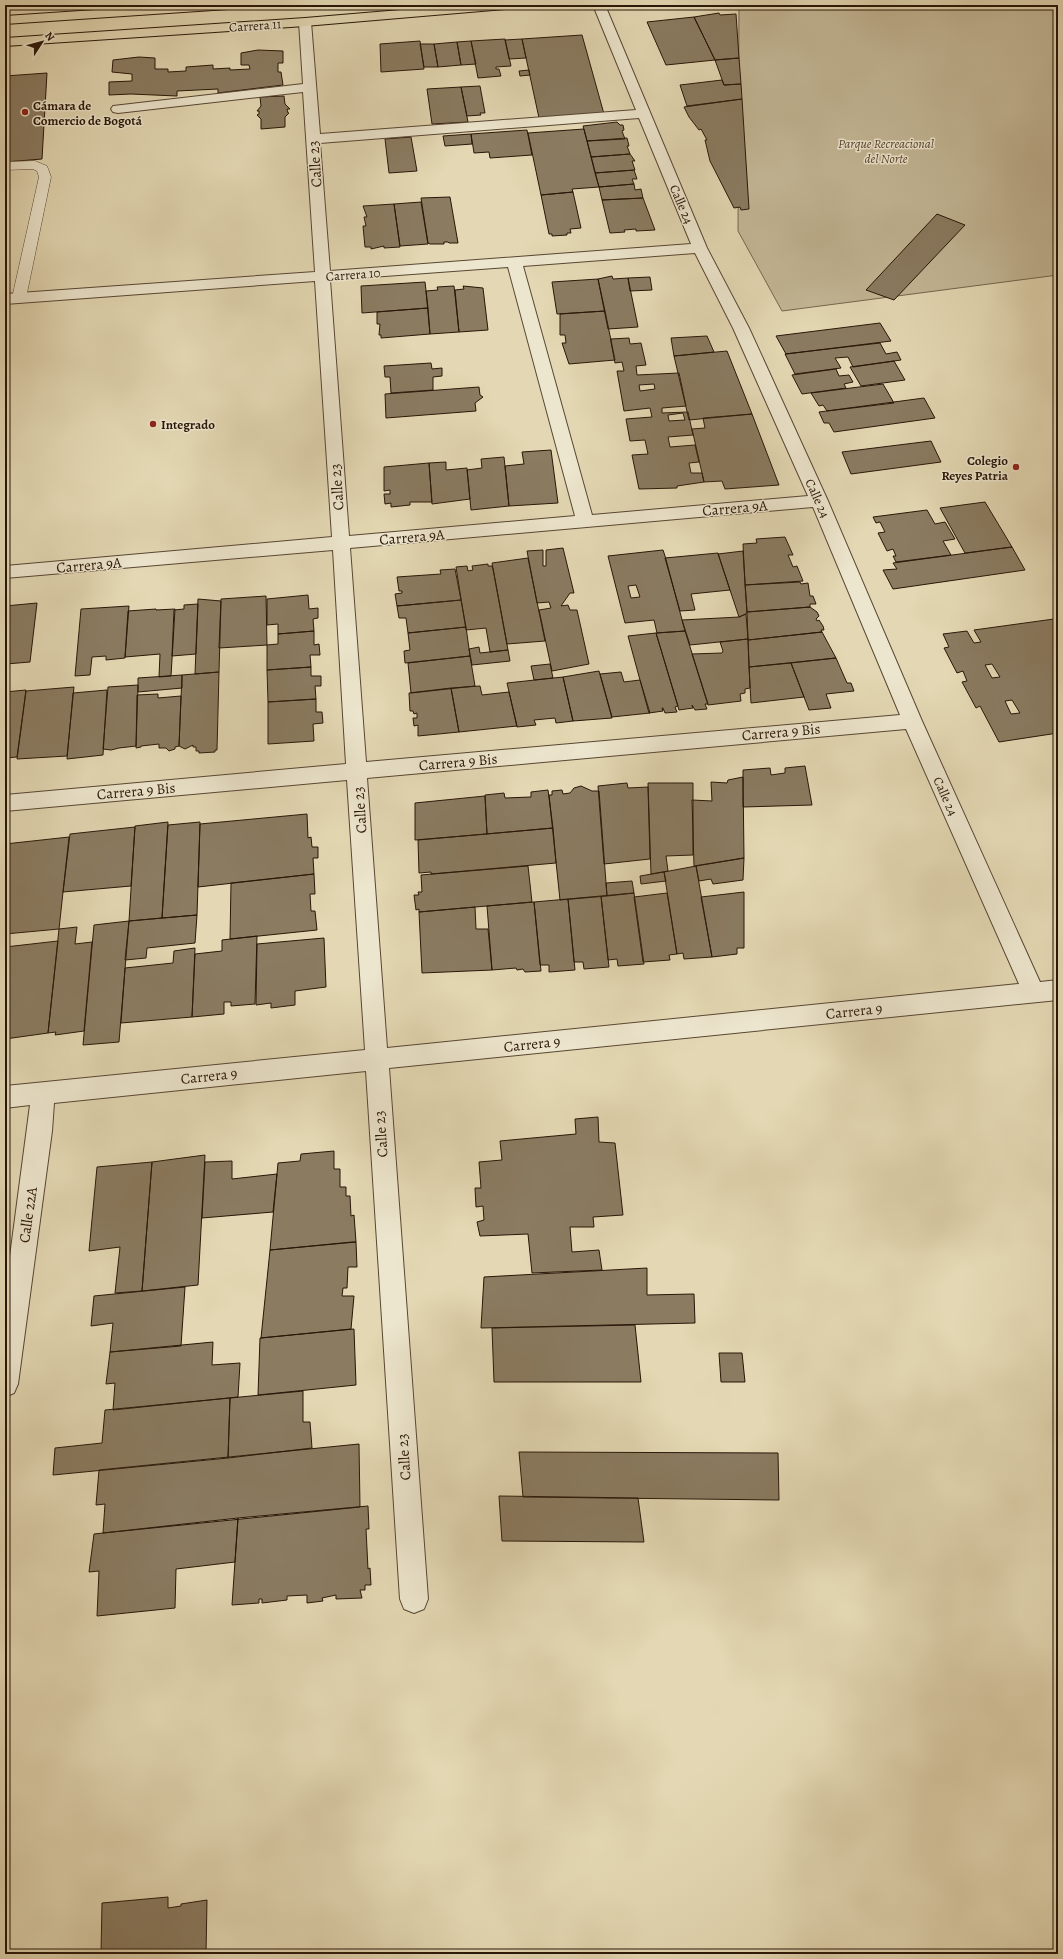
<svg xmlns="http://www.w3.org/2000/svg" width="1063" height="1959" font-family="Alegreya,serif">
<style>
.green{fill:#c3b796;stroke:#76664f}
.building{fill:#8a7b61;stroke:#291608;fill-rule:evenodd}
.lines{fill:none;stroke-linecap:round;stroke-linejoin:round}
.lane-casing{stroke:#584633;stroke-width:1}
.street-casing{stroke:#584633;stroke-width:2}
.primary-casing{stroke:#291608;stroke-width:2}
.lane{fill:#ede6ce;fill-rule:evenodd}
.street{fill:#ede6ce;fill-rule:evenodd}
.primary{fill:#e3d8b3;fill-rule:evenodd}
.poi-dot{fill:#8f2418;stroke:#ede6ce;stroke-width:1.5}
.labels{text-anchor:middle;stroke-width:3;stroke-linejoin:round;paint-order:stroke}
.far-street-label{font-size:13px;fill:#291608;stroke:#ede6ce}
.far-poi-label{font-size:13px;font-weight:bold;fill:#291608;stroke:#ede6ce;text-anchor:start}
.far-park-label{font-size:13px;font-style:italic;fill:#574633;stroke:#ede6ce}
.street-label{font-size:15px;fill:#291608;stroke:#ede6ce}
</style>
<rect width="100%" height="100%" fill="#e3d8b3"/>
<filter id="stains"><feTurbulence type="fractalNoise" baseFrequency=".005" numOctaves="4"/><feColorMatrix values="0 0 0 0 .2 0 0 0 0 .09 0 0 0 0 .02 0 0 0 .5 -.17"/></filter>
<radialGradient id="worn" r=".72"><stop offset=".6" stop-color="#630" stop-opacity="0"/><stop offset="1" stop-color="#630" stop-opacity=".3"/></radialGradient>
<path class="green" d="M746 5H1058V275L782 311 738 231 739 6Z"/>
<path class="building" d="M5 5H27L26 7 5 8Z
M719 13 720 15 736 14 739 58 715 60 694 17Z
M694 17 715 60 666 65 647 22Z
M582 35 604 114 539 118 522 39Z
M505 39 511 66 496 67V69H499L501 76 478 78 471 41Z
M522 39 526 58 509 59 505 40Z
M420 41 424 69 381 72 380 44Z
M471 41 476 64 461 65 457 42Z
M457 42 461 65 438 67 434 44Z
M420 44H434L438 67H424Z
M258 50 283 51V63H278V72H281L283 85 218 93V89L177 91V96L131 94 109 95V82L132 81V74L112 72 113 60 139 57 155 58V69H168V72L186 71V67L213 65V69L230 68V70L250 69 249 65H241V53Z
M739 58 741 84 724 85 715 60Z
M529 70 530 75 520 76 519 71Z
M47 73 42 159 5 162V76Z
M722 80 724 85 741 84 742 99 687 106 680 85Z
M480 86 485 113H480L481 115 467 116 461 87Z
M461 87 468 122 432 124 427 89Z
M284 96 285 104 290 109H287L288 113H289L285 117V127L261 129V119L257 115 259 114V111H257L261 106 260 97Z
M742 99 749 209 741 210 740 207 734 208 710 161 705 140H707L701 129 699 130 689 117 684 107Z
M617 122 620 125H623L624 130 622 131 625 139 587 141 583 126Z
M584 129 599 187 572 189 573 192 541 195 528 133Z
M527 130 532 155 490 158 489 152 474 153 471 134Z
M471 134 472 144 445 146 443 136Z
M411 137 417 171 389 173 385 139Z
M627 138 629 146H627L630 154 591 157 587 141Z
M630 154 635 161H632L635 170 595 173 591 157Z
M634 170 637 179H632L634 184 599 187 595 173Z
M634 184 635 190 641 189 643 198 602 200 599 187Z
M573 192 581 228 570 229 571 233H567V235L552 236V234H549L541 195Z
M450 197 458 243H449L448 242H444V244H430L428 243 421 198Z
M643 198 655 230 636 231V229L624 230 625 232 610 233 602 200Z
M421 202 428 244 400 246 394 204Z
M394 204 400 247 384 248V246L371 249V247H365L363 226H366L364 217H367L363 206Z
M937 214 965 225 894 300 866 290Z
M612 276 613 279 628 278 638 327 608 329 598 279Z
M650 277 652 290 630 291 628 278Z
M598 279 605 311 557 314 552 282Z
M425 282 428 308 362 313 361 286Z
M454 286 459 332 430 334 426 291 438 290 437 287Z
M463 286 483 288 488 330 459 332 455 290 464 289Z
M428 308 430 334 381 338V335H379L380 324H377V312Z
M605 311 615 360 569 364 562 343H566L565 335H560V314Z
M880 323 891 341 786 354 776 336Z
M707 336 714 352 674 356 671 338Z
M629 338 630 344 641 343 646 365 636 366 637 375 679 373 686 406 662 408V413L688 412 693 435 668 437 670 447 695 445 699 462 689 463 691 473H702L704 482 677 486V488L639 489 632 455 648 454 645 440 630 441 626 419 652 417 650 408 624 411 617 371H624L622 362 615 363 611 342V339ZM654 384 655 389 640 391 639 385ZM683 413 685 420 669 421 668 415Z
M880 343 886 354 897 352 901 360 853 367 848 357 835 358 841 368 795 374 785 354Z
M727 351 752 414 689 420 674 356Z
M894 361 905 380 861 386 850 367Z
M431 363 432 369 442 368V376L433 377V390L391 393 390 377H385L384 366Z
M836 369 839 376 849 375 853 382 844 384 846 388 802 394 792 375Z
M883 384 894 403 827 411 823 405 819 406 811 393Z
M479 387 480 395 483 397 475 403 476 411 386 418 385 394Z
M924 398 935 418 834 432 829 423H824L819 412Z
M752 414 779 485 725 489 722 481 704 482 692 429 705 428 703 418Z
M931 441 941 462 851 474 842 452Z
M551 450 558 503 509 506 505 466 524 464 522 452Z
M504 457 509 506 471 510 467 470 482 468 481 459Z
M446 462V470L467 468 470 499 432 504 429 463Z
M429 463 432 502H410V505L391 507V503L385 504 384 494H390V490L384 491V467Z
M985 502 1012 547 965 553 940 508Z
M927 510 935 524 945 522 955 539 943 541 951 555 896 562 893 556H896L893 549 887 551 878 533 885 532 880 522 876 523 873 517Z
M785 537 793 555H788L793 567 797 566 803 581 745 585 743 544 757 543 756 539Z
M1012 547 1025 570 893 589 883 570 897 569 893 563Z
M563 548 574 593H570L561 606 568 605 570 610H577L589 664 552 671 539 610 551 608 549 602 537 603 527 551 543 550V566H546V550Z
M663 550 665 556 685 631 657 633 654 620 625 623 608 556ZM636 585 640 597 631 598 628 586Z
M743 551 747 612 746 614 739 617 718 554Z
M718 553 730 590 691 594 695 610 680 611 665 558Z
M528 558 545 641 507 644 492 563Z
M488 564V566H492L493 569 508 650 490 652 486 628 466 630 456 567 467 566 468 571 473 570 472 566Z
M455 569 461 600 397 606 395 594 402 593V591H399L397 577 441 574 440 570Z
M800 582 801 584 808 583 810 596H813L816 604H810V607L747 612 745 585Z
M308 595 309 609 318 608V618L313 619 314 631 278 634V624L267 625V599Z
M266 596 267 645 219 648 221 599Z
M198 599 221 601 219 672 195 674Z
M461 600 466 627 408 633 406 618H399L397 606Z
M37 603 30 662 6 664 5 671V606Z
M198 604 196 654 172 656 174 610 184 609V605Z
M129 606 125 658 106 660V656L92 657 90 675 75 676 81 609Z
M810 607 817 612 819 616 816 619 817 621 819 620 823 626 824 630H821L822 632 748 640 747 612Z
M156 609V610L175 609 171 676 159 677 160 654 125 657 128 611Z
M746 614 748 639 690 645 682 620 739 617Z
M1054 619 1058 625V733L999 742 980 706 976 708 962 682 967 681 963 671 957 673 944 648 949 647 943 634 967 631 974 643 981 642 974 630ZM992 664 1000 677 992 678 985 665ZM1012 700 1020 713 1011 714 1005 701Z
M466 627 470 656 405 663 404 651 410 650 408 633Z
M314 631V645L319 644 320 655H310L311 667 267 670V645L278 644V634Z
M685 631 708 704H705L707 709 695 710 692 705 693 708 679 710 656 633Z
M822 632 836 658 749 667 748 640Z
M656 633 678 706 675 707 677 712 665 713 663 708H662L663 711 649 713 628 636Z
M748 639 750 688 745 689V693L740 694 741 701 708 705 692 654 722 653 723 651 720 642Z
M479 647 480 653 508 650 510 661 472 665 469 649Z
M470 656 475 686 411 693 408 663Z
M836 658 847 683H851L854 691 826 694 831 708 809 710 791 663Z
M791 663 804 697 751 703 749 667Z
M550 664 553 678 534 680 531 666Z
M311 667V676H321V686H315L316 699 268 702 267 670Z
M599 671 612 718 573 721 563 677Z
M219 672 217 750H215V752L199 753V751H196V747H193V745L185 749 179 746 182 675Z
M621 672 624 682 640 680 650 713 612 717 600 674Z
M182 675V688L138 692V678Z
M563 677 573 721 556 723 555 718 534 720 536 725 517 727 507 683Z
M138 685 136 746 119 748 111 750 103 749 108 687Z
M480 686 482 695 509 692 517 726 459 732 451 688Z
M74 687 67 756 17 759 26 691Z
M451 688 459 732 418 736V725L414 726 413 718H417V713L414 714 413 711H410L409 693Z
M26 690 17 757 5 758V692Z
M107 690 103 755 67 759 73 693Z
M158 694V698L181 696 179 746 175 747V749L169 751 166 748H159V744L141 746V747L136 748 137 695Z
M316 699V712H322L323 723 313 724 314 741 268 744V702Z
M805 766 812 805 743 807V770L770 768 771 775 785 773V768Z
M743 777 744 858 694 866 692 800 712 801 711 782 727 783 728 780Z
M627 783 628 788 648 787 650 859 604 864 598 786Z
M648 783H693V855L666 856 668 871 651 874Z
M581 786 592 791H599L607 896 560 900 549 795H552V791L562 790 563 794 570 793 574 788Z
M548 790 553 828 487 834 485 795 504 793 505 798 531 797V792Z
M485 796 487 834 415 840V803Z
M307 814 308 838 311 837 312 847H318V858H313L314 874 198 887 200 824Z
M168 822 162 918 129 921 135 826Z
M200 822 197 915 162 918 168 825Z
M135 827 131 886 63 892 70 834Z
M553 828 556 863 431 874V872L419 873 418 840Z
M69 837 59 929 5 934V844Z
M744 858 743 880 713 884 711 879 699 881 696 866Z
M528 866 532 902 419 912V909L416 910 414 895H419L418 892H422L421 875Z
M696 866 712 957 684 959 683 953 677 954 664 872Z
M664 872 666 881 641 884 640 876Z
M314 874 315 894H310L311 911H315L317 930 230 939 231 883Z
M632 881 634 893 607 896 606 883Z
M744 892V948H737V954L712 957 701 897Z
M634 893 644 964 618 966 617 959 608 960 601 896Z
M667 893 677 954 669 955 670 960 643 962 634 897Z
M601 896 609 967 584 969 583 962H574L568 899Z
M568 899 575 970 549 972V965H540L534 902Z
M534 902 541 971 525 972 523 969 517 970 516 968 492 970 487 906Z
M475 907 476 929H488L492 970 422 973 419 912Z
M197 915 195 943 147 948 146 958 125 960 129 921Z
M129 921 119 1042 83 1045 94 925Z
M77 927 75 944 92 942 84 1031 55 1035 56 1032 48 1033 59 929Z
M257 936 255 1004 231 1006V1002H224V1014L192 1017 195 954 222 951V940Z
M324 938 326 987 295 991V1005L271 1008V1003L256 1005 257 944Z
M58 941 48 1033 5 1039V947Z
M195 948 192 1017 121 1023 125 968 173 963 174 951Z
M598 1117 599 1142 615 1143 623 1215 593 1217 594 1227H570L572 1252 599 1250 602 1270 532 1273 528 1234 480 1236 477 1222 484 1220 483 1206 476 1207 475 1188H481L479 1162 502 1160 500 1141 576 1134 575 1119Z
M334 1151V1169H340V1187H346V1196H350L351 1216 354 1215 356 1242 270 1250 278 1163 300 1161 301 1154Z
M205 1155 198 1285 142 1291 152 1162Z
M232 1161V1179L277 1174 273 1212 202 1218 205 1162Z
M152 1162 142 1291 115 1293 120 1247 89 1251 97 1167Z
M352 1242H356L357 1267H348L347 1288H343L342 1296H354L351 1329 261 1338 270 1250Z
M647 1268V1295L694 1294 695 1323 481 1328 484 1277Z
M185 1287 181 1346 110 1352 113 1323 91 1326 94 1296Z
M635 1325 641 1382H494L492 1328Z
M354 1329 356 1385 258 1395 260 1338Z
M213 1342 212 1365 240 1363 238 1397 113 1410 115 1383 106 1384 110 1352Z
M719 1353H742L745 1382H721Z
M303 1391V1422H310L312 1448 228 1458 230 1398Z
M230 1398 228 1458 53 1475 55 1448 102 1443 105 1410Z
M359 1444 360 1507 103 1533 105 1504 96 1505 99 1470Z
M519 1452 778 1453 779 1500 523 1497Z
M499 1496 638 1498 644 1542 502 1541Z
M368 1506 369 1529H366L368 1569 370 1568 371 1585H365V1590H360L362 1598 336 1599V1595L322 1598 323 1601 307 1603V1595L287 1596V1600L262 1603V1599H259V1603L232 1605 238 1518Z
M238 1518 235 1562 176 1569 175 1608 97 1616 99 1571 89 1572 94 1534Z
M168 1897V1908L181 1906V1904L207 1900 206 1953 211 1952V1954H101L102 1903Z"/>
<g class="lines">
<defs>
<path id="lane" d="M35 161 47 166 51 177 26 298 24 301H14L12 298 39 177 37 171 33 169 5 170V162Z"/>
<path id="street" d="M593 5H605L707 248 749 328 828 501 922 721 1040 982 1058 980V1000L389 1068 428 1599 424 1609 414 1613 404 1609 400 1599 366 1071 54 1103 52 1131 18 1384 14 1393 5 1397V1294L30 1105 5 1108V1086L365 1050 347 780 5 811V795L346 764 333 550 5 578V566L332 537 315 281 5 304V294L315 272 303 92 118 113 113 112 111 109 113 106 303 84 299 22 305 18 311 22 320 134 636 110ZM639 118 691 244 330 271 320 143ZM695 253 733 328 808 496 592 515 523 266ZM508 267 575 516 349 536 330 280ZM813 507 900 715 366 762 350 548ZM906 729 1019 984 387 1048 367 778Z"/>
<path id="primary" d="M171 5H234L228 9 5 24V16Z
M460 5H511L505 9 305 26 5 46V38L305 18Z"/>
</defs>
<use href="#lane" class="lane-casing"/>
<use href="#street" class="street-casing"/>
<use href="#primary" class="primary-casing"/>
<use href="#lane" class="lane"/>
<use href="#street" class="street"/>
<use href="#primary" class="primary"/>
</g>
<g class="poi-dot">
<circle cx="25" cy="112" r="4"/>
<circle cx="153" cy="424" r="4"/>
<circle cx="1016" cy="467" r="4"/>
</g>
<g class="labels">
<g class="far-street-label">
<text transform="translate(255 25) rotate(-4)" y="5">Carrera 11</text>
<text transform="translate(682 204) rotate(67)" y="5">Calle 24</text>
<text transform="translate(353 274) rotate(-4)" y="5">Carrera 10</text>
<text transform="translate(818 498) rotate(66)" y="5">Calle 24</text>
<text transform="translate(946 796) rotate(66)" y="5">Calle 24</text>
</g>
<g class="far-poi-label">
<text x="33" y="110">Cámara de<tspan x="33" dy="15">Comercio de Bogotá</tspan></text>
<text x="161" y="429">Integrado</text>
<text x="1008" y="465" text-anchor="end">Colegio<tspan x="1008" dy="15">Reyes Patria</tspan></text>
</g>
<g class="far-park-label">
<text x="886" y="148">Parque Recreacional<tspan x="886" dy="15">del Norte</tspan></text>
</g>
<g class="street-label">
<text transform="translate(315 164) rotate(-94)" y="5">Calle 23</text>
<text transform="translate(337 487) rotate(-94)" y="5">Calle 23</text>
<text transform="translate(735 508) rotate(-5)" y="5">Carrera 9A</text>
<text transform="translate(412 537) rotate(-5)" y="5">Carrera 9A</text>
<text transform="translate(89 565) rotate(-5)" y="5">Carrera 9A</text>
<text transform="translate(781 732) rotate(-5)" y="5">Carrera 9 Bis</text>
<text transform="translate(458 762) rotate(-5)" y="5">Carrera 9 Bis</text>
<text transform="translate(136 791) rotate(-5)" y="5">Carrera 9 Bis</text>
<text transform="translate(360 810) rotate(-94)" y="5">Calle 23</text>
<text transform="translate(854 1011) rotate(-6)" y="5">Carrera 9</text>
<text transform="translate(532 1044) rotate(-6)" y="5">Carrera 9</text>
<text transform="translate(209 1076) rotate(-6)" y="5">Carrera 9</text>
<text transform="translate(381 1134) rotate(-94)" y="5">Calle 23</text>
<text transform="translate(28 1215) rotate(-82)" y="5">Calle 22A</text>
<text transform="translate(404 1457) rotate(-94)" y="5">Calle 23</text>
</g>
</g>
<rect width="1063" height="1959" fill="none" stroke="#e3d8b3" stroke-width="20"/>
<rect x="6" y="6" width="1051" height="1947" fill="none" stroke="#291608" stroke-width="2"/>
<rect x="10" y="10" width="1043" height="1939" fill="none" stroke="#291608"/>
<g transform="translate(42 42) rotate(54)" stroke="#ede6ce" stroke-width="3" paint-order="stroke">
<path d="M0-3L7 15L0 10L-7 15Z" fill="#291608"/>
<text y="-6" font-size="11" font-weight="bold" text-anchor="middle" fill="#291608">N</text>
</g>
<rect width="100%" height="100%" filter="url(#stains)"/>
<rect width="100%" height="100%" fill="url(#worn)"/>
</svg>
